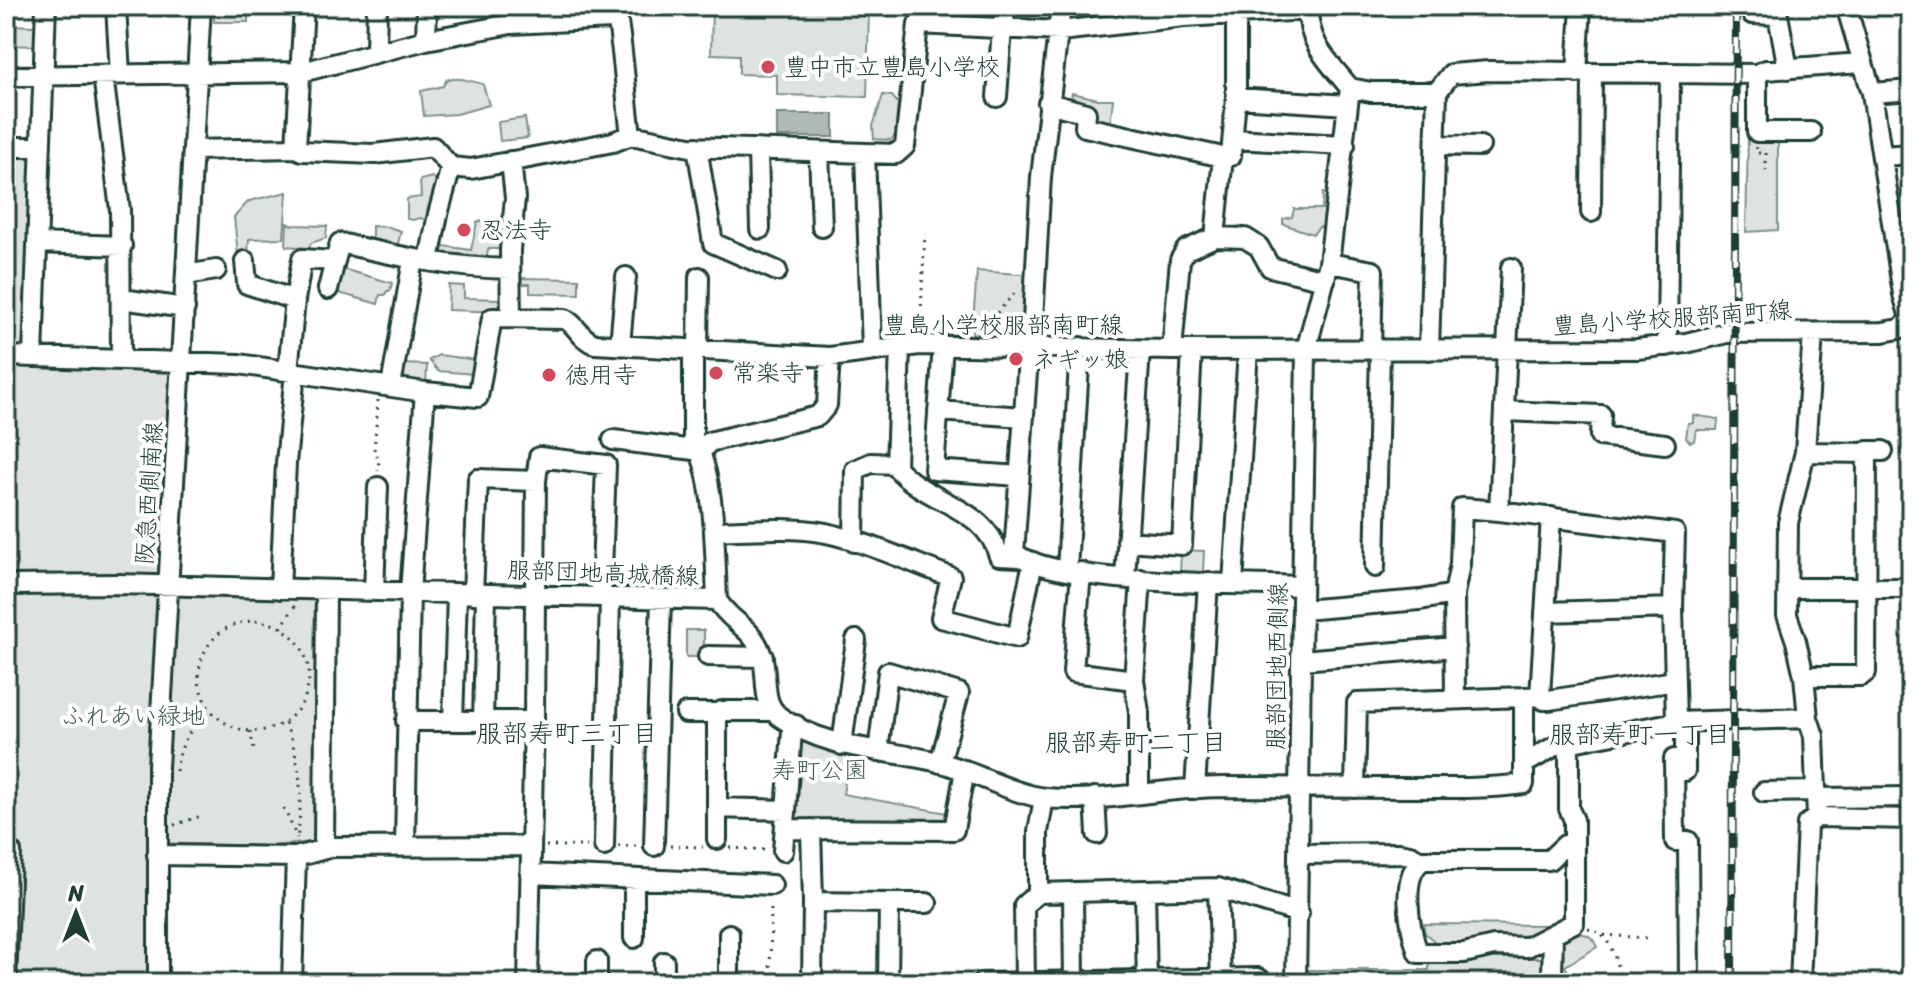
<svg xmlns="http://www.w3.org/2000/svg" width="1917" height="989" font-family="Sriracha,'Klee One',sans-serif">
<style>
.green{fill:#dee3e2;stroke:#7e908b;stroke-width:2}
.water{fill:#afbab7;stroke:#758883;stroke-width:2}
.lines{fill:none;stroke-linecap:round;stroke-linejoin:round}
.minor-casing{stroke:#1f3d34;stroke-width:24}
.path{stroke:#1f3d34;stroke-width:3;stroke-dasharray:2 6;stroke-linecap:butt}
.minor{stroke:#fff;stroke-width:18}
.rail-casing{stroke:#1f3d34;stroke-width:8}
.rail{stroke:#fff;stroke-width:5;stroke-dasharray:15;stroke-linecap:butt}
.poi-dot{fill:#d1495b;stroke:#fff;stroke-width:3}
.labels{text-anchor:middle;stroke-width:8;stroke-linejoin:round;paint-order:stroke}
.poi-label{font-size:24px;fill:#1f3d34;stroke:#fff;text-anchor:start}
.street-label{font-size:24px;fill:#1f3d34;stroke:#fff}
.park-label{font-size:24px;fill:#455e57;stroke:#fff}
.neighbourhood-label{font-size:26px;fill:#1f3d34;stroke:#fff}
</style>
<rect width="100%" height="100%" fill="#fff"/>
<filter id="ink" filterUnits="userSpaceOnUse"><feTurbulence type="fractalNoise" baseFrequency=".0125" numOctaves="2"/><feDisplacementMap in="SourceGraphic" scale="16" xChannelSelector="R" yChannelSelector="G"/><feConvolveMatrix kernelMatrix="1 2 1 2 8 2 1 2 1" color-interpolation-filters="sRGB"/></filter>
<g filter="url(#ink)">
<path class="green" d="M214 6H248V22H214Z
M712 6H869L867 97 777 95V75L739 74V55L711 54Z
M6 25 35 26V46L6 45Z
M447 79H462L483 84 489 105 457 114 424 116 421 91 443 86Z
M1072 93 1098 99H1113L1110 126 1091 122 1070 104Z
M883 95 892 96 898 103 895 135 891 140 874 139 873 126Z
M525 118 528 138 500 141 498 122Z
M1748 137H1778V230L1746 232Z
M6 152H25L32 158 28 363 173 371 160 592 312 596 321 605 317 838 312 842 271 846 147 843V983H12L17 845 6 844Z
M432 177 441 184 433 221 419 218 413 220 407 219V199L421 197 420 180Z
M287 192 284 238 249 239 248 255 238 256 234 217 249 201Z
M1323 193 1333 194 1328 228 1319 227 1313 234 1283 224V219L1292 217 1294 209H1322Z
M483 221 492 223 490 236 500 238 499 249H488L486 263 474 262V255L456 254 455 259 445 258 439 253 441 247 444 246 471 250 477 222Z
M287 223 292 225 327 226 326 238 311 243 309 248 286 246Z
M372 226 389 227 401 231 397 248 372 241Z
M339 268 392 283 390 291H387L385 295H380L378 304 332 291Z
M977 271 1033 275 1026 333 972 334Z
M517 278 579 279V294L530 293V284H517Z
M449 285 464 286V298L503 299V312L448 310Z
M439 355 476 360 474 374 438 371 429 360Z
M402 364 427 365 426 384 399 382Z
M1693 415 1718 419 1717 430H1696L1694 441 1690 442 1686 438 1688 423H1693Z
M1181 550 1204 551 1203 573 1180 574Z
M686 630H704V657H686Z
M803 735 850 753 843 794 953 814V823L791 822 795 740Z
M1423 924 1552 925 1541 939 1442 948 1425 933Z
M1578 933C1588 934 1593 937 1597 947L1565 966 1575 983H1565L1560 974 1561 942Z
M1429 958H1548L1553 983H1309V970H1429Z"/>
<path class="water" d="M777 114H834V137H777Z"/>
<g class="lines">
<defs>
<path id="minor" d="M116 6 120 74
M1061 6 1041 177 1032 338 1029 345 1014 553C1060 586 1240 583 1302 586
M1308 6C1307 43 1328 61 1350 88L1371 92H1437L1451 74 1489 71 1757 74 1766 70 1861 63
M1752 14 1778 15 1788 69
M1004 28 1005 6
M426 40 427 6
M376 52 377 6
M1577 73 1581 6
M1757 74V132H1811
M103 75 120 210 121 359
M6 76 302 72 426 40 511 24 612 19 618 22C624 60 626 97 631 135
M1872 93 1911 90
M997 97 1002 28
M1236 98 1348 105
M1048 103 1086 113 1085 127 1223 157
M631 135 690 147 896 154 905 146 918 24 1060 31 1184 17 1308 10
M1233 139 1345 145
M1436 145 1480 146
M6 147H40
M697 147 713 243 777 271
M296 148 304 6
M193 150 296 148 302 151 374 154 433 147 451 167 471 169 613 142 631 135
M758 150 760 229
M819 152 822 227
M865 154 872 350
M1882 156 1911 154
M1591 212 1592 73
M1215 237 1245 238 1253 243 1259 247 1270 267 1325 280
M37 243 122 246
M429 260 438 214 451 167
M245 261 247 284 295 300
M1329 263 1373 271 1371 350
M186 275 216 270
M328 289 335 261
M122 299 185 308
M511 318 510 250 515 198 511 161
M620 345 626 277
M943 345 934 470 1019 476
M1667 346 1670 74
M900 347 896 467C928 505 985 505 999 556L1020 557
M1172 350 1180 260 1186 250 1215 237 1223 157 1231 156 1236 98V13
M1429 350 1437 92
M693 351V440C716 470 715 561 717 600
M698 351 699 277
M6 356 239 364 425 392 410 592 405 845
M33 356 46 6
M288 370 295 300 302 259 335 261 340 243C396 256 452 268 510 269
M391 386 413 260
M425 392 478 397 492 318 565 319C577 325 580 339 595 344L830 357 919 345 1172 350 1637 349 1686 343 1727 333 1883 332 1899 329 1911 321 1903 294 1872 93 1846 6
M938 411 1024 417
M1504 411 1601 415 1600 436 1665 444
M613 440 702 451 709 442 818 416 827 405 830 357
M1805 452 1867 453V451H1883
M1499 511 1511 268
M714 531C750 530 790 526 826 533 864 541 913 563 951 577L941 618 1017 638 1033 562
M1127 541 1182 545 1192 350
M854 542 855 470 871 463 895 464
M1375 567 1380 350
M1067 570 1080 347
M1081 572 1073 672 1134 680
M1125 578 1140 350
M1233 583 1248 350
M6 585 117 584 717 600
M1788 588H1911
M280 589 286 463 295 372
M374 591 378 487
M473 594 478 479 536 481
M717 600C731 624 753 626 762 656 769 676 760 703 780 717 828 751 889 749 942 763 975 772 1014 795 1046 798 1104 803 1163 788 1221 787 1283 787 1346 788 1409 788 1447 788 1486 789 1524 784V697L1357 703 1355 788
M1302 610 1420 600 1454 594
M1545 612 1673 608
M708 656 763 657
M1302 660 1455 647
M1804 676H1861L1866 672 1867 453
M1540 696 1544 700H1549L1675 681
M1524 697 1540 696 1551 517
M1455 698 1454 594 1460 564 1462 508 1499 511 1675 533 1673 608 1676 722
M686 713H720
M406 721H534
M453 721 457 594
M483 721 486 594
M1685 722V771
M1569 742V809L1574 820V923L1527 947 1494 946 1464 953H1418C1410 929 1399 875 1423 860H1549L1565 845 1574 844
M842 745 856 640
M878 752 888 672 959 693 940 763
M1685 759H1674L1675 841H1688L1689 983
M1524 764 1557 745 1676 722 1808 718
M1195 789 1208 582
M1764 792 1817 791
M1139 793V712L1134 680 1141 579
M1095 797 1097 834
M1818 798 1911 797
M717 808 786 810
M1817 817 1911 819
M785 829 954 830 965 770
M811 829 813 902
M717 839V718L722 711H774
M604 846 610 598
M654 846 661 599
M324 848 326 590
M783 851 792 731 796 725
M6 852H11L6 983
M1299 854 1399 853 1410 855 1421 861
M157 855 296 857 332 847 530 846
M530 874 772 885
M1218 888 1221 983
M1145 891 1147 983
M1038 893 1218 888 1299 913
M1073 893 1074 983
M889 903H927
M1553 934 1552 975 1557 983
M634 938V879
M597 961V983
M664 962V983
M158 983V767L201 6
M292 983 296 857
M528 983 534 721 536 481 539 457 606 465 601 597
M729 983V934
M812 983 813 902 889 903 888 983
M982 983 1258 978 1265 983
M1025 983 1024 905 1038 893V832L1044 798
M1296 983 1306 350 1329 263 1350 88
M1800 983 1807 824 1817 817 1814 736 1808 718 1804 676 1796 641 1787 615 1788 523 1805 452 1813 333"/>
</defs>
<use href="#minor" class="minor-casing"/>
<path class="path" d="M1756 147V153H1766V174
M997 329V313L1018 289
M920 330 925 234
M378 400 374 451 379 459 378 471
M199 676a55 55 0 1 1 110 0a55 55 0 1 1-110 0Z
M281 628 296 604
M285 723C302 763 303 796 297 839
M250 731 254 749
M176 771C180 745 189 727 211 711
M284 808 297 838
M174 825 201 816
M546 846H587
M618 846H639
M670 846 703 847
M730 848 766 850
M1588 929C1611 932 1618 963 1620 983
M1604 935 1646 938
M770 983 771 903"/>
<use href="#minor" class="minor"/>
<defs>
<path id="rail" d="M1732 983 1736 6"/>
</defs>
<use href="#rail" class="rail-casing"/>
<use href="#rail" class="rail"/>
</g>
</g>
<g class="poi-dot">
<circle cx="768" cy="67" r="8"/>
<circle cx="464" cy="230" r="8"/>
<circle cx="1016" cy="359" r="8"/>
<circle cx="716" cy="373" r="8"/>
<circle cx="549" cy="375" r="8"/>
</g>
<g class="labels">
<g class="poi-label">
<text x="784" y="75">豊中市立豊島小学校</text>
<text x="480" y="238">忍法寺</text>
<text x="1032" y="367">ネギッ娘</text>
<text x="732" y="381">常楽寺</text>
<text x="565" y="383">徳用寺</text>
</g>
<g class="street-label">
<text transform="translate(1672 318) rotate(-4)" y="8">豊島小学校服部南町線</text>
<text x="1003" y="333">豊島小学校服部南町線</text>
<text transform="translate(149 493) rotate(-86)" y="8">阪急西側南線</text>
<text transform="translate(603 573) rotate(2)" y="8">服部団地高城橋線</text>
<text transform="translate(1277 666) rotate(-89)" y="8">服部団地西側線</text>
</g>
<g class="park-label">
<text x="133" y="724">ふれあい緑地</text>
<text x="820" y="778">寿町公園</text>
</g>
<g class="neighbourhood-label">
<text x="567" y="742">服部寿町三丁目</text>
<text x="1640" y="743">服部寿町一丁目</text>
<text x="1136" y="751">服部寿町二丁目</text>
</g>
</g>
<rect width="1917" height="989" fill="none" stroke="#fff" stroke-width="32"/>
<rect x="16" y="16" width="1885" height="957" fill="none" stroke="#1f3d34" stroke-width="3" filter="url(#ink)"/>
<g transform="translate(76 913)" stroke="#ffffff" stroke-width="6" paint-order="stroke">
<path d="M0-6L14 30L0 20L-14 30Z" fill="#1f3d34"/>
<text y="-12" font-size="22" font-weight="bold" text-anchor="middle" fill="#1f3d34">N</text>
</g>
</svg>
